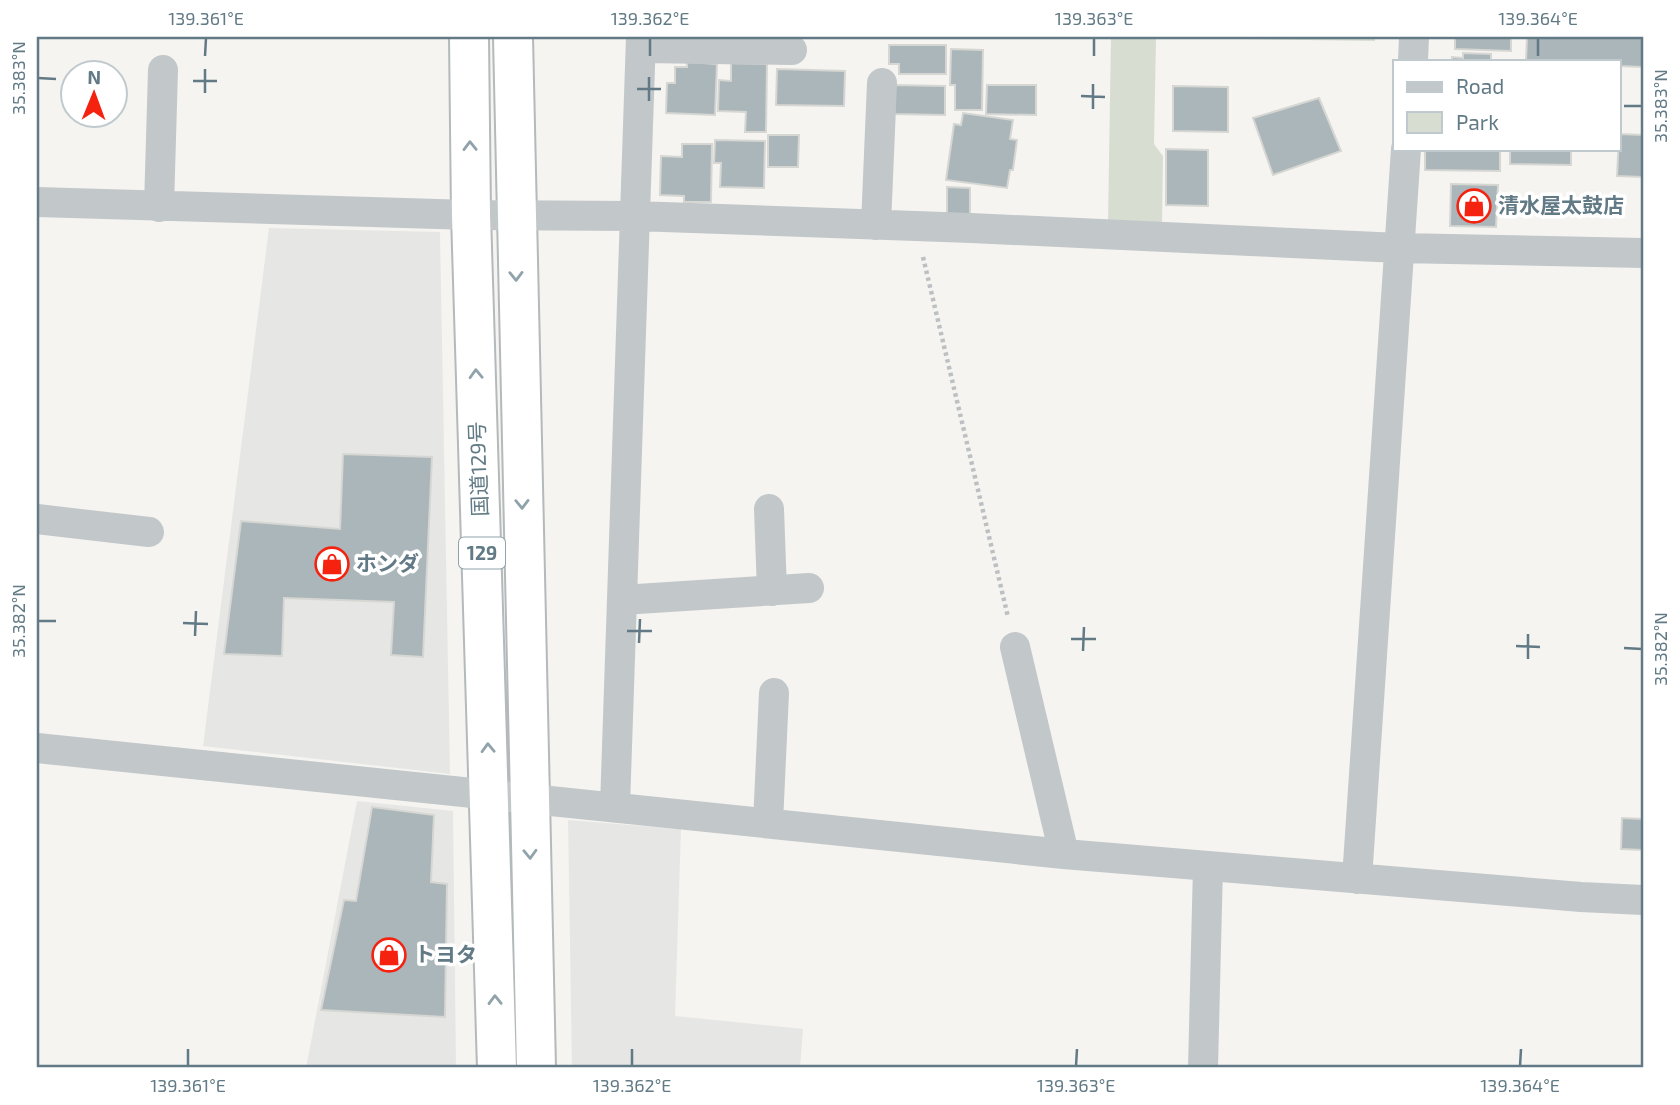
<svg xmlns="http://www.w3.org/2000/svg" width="1680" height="1105" font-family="'Exo 2','Noto Sans JP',sans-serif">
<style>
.built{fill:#e6e6e4}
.green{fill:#d7ddd1}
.building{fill:#aab6b9;stroke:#d6d6d3;stroke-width:2}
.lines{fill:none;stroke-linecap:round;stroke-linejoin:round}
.highway-casing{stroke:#b4b9bb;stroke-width:42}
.path{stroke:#bdc0c2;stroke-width:4.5;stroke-dasharray:3.5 3.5;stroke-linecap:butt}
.street{stroke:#c2c7ca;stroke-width:30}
.highway{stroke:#fff;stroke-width:38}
.oneway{stroke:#90a2aa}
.ticks{fill:none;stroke:#617a85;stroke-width:2.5}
.labels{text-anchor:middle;stroke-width:7;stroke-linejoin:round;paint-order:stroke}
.shield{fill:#fff;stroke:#90a2aa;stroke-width:2}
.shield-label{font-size:19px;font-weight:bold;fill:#617a85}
.poi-label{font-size:21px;font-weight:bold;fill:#617a85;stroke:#fff;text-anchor:start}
.street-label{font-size:21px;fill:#617a85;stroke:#fff}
.neatline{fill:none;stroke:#617a85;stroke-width:2.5}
.ticks-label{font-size:18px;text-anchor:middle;fill:#617a85}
</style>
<rect width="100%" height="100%" fill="#f5f4f0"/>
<path class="built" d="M269 228 440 232 450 774 203 746Z
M357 801 453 811 456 1068H306Z
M568 820 681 829 675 1016 803 1029 800 1068H572Z"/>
<path class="green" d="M1111 37H1375V41L1156 38 1154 144 1163 156 1162 223 1108 222Z"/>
<path class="building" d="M1455 37H1511V51L1455 49Z
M1527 37H1643V67L1619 66V61H1526Z
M889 45H946V74H899V64H889Z
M951 49 983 50 982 110H955V85H950Z
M1463 53 1491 54V61H1452V57L1463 58Z
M687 62 717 64 715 115 666 113 667 83H675V67H687Z
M731 63 767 64 766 132H745L746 112 718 111 719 80 731 81Z
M777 69 845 71 844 106 776 105Z
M893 85 945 86V115L893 114Z
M987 85H1036V115L986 114Z
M1173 86 1228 87V132L1173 131Z
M1319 98 1341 151 1273 175 1253 118Z
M963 113 1013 120 1010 139 1017 140 1013 170H1010L1007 188 946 180 954 124 961 125Z
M1619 134 1643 135V177L1617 176Z
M768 135H799L798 167H768Z
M715 140 765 141 764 188 720 187 721 163H714Z
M682 144H712L711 202H684V196L660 195 661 156 682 157Z
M1166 149 1208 150V206L1166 205Z
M1425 149H1500V171L1425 170Z
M1510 149H1571V165L1510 164Z
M1451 184 1498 185 1496 227 1450 226Z
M947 187 970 188V219H947Z
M343 454 432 457 423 657 391 655 394 602 284 598 282 656 224 654 241 521 340 529Z
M372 807 434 815 431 882 447 884 445 1017 321 1010 344 900 356 901Z
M1622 818 1643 819V850L1621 849Z"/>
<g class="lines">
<defs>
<path id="highway" d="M469 37 471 215 497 1068
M513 37 536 1068"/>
</defs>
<use href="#highway" class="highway-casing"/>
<path class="path" d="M923 257 1008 617"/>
<path class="street" d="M641 48 792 50
M1413 61 1414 37
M37 202 471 215 635 216 971 228 1399 248 1643 253
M159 207 163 70
M876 225 882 83
M769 509 772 591
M37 519 149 532
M622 600 809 588
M1015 647 1064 854
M37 748 1064 854 1581 897 1643 900
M615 806 641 37
M768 823 774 693
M1357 879 1406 149
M1203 1068 1208 866"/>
<use href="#highway" class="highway"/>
</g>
<defs><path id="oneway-chevron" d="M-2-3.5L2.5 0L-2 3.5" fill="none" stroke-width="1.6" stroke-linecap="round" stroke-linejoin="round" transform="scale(1.75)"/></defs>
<g class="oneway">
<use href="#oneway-chevron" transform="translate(470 146) rotate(-91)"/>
<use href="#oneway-chevron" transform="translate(516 276) rotate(89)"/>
<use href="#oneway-chevron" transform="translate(476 374) rotate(-92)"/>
<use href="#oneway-chevron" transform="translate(522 504) rotate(89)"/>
<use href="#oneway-chevron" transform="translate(488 748) rotate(-92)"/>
<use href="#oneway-chevron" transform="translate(530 854) rotate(88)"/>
<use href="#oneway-chevron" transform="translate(495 1000) rotate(-91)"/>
</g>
<path class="ticks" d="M205 56 206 38M650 56V38M1094 56V38M1538 56V38M38 78 56 79M193 81H217M637 89H661M205 93V69M1081 96 1105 97M649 101V77M1624 106H1642M1093 109V84M38 621H56M183 623 208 624M627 631H652M195 636 196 611M1071 639H1096M639 643 640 619M1516 646 1540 647M1624 648 1642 649M1083 651 1084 627M1528 659V634M188 1066V1049M632 1066V1049M1076 1066 1077 1049M1520 1066 1521 1049"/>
<defs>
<symbol id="shop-ring" viewBox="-11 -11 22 22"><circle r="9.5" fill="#fff" stroke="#f52210" stroke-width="1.5"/><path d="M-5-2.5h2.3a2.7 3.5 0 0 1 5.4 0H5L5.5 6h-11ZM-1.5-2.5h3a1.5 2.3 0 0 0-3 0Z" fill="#f52210"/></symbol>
</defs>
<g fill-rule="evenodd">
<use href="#shop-ring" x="1455" y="187" width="38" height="38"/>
<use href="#shop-ring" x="313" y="545" width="38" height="38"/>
<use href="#shop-ring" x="370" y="936" width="38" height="38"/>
</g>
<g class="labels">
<rect class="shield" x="459" y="537.5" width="46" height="31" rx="5"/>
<g class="shield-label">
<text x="482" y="560">129</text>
</g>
<g class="poi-label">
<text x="1498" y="213">清水屋太鼓店</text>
<text x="356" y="571">ホンダ</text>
<text x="414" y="962">トヨタ</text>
</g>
<g class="street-label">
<text transform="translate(479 469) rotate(-92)" y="7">国道129号</text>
</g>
</g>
<rect width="1680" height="1105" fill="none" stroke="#ffffff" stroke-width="77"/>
<rect x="1393" y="60" width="228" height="91" fill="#ffffff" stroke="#c0cace" stroke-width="2"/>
<rect x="1407" y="82" width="35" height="10" fill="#c2c7ca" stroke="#c0cace" stroke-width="2"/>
<text x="1456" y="94" font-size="21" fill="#617a85">Road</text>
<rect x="1407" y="112" width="35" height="21" fill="#d7ddd1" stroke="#c0cace" stroke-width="2"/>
<text x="1456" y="130" font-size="21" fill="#617a85">Park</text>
<g transform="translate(94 94) rotate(1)"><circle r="33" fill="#ffffff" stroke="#c0cace" stroke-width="2"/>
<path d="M0-5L12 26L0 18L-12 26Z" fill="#f52210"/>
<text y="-10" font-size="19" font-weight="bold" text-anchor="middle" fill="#617a85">N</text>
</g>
<rect x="38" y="38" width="1604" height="1028" class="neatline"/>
<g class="ticks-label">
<text x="206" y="25">139.361°E</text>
<text x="650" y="25">139.362°E</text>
<text x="1094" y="25">139.363°E</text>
<text x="1538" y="25">139.364°E</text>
<text transform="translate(19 78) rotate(-90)" y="6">35.383°N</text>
<text transform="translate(1661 106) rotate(-90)" y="6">35.383°N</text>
<text transform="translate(19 621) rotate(-90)" y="6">35.382°N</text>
<text transform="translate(1661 649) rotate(-90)" y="6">35.382°N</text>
<text x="188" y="1092">139.361°E</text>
<text x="632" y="1092">139.362°E</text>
<text x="1076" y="1092">139.363°E</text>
<text x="1520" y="1092">139.364°E</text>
</g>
</svg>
